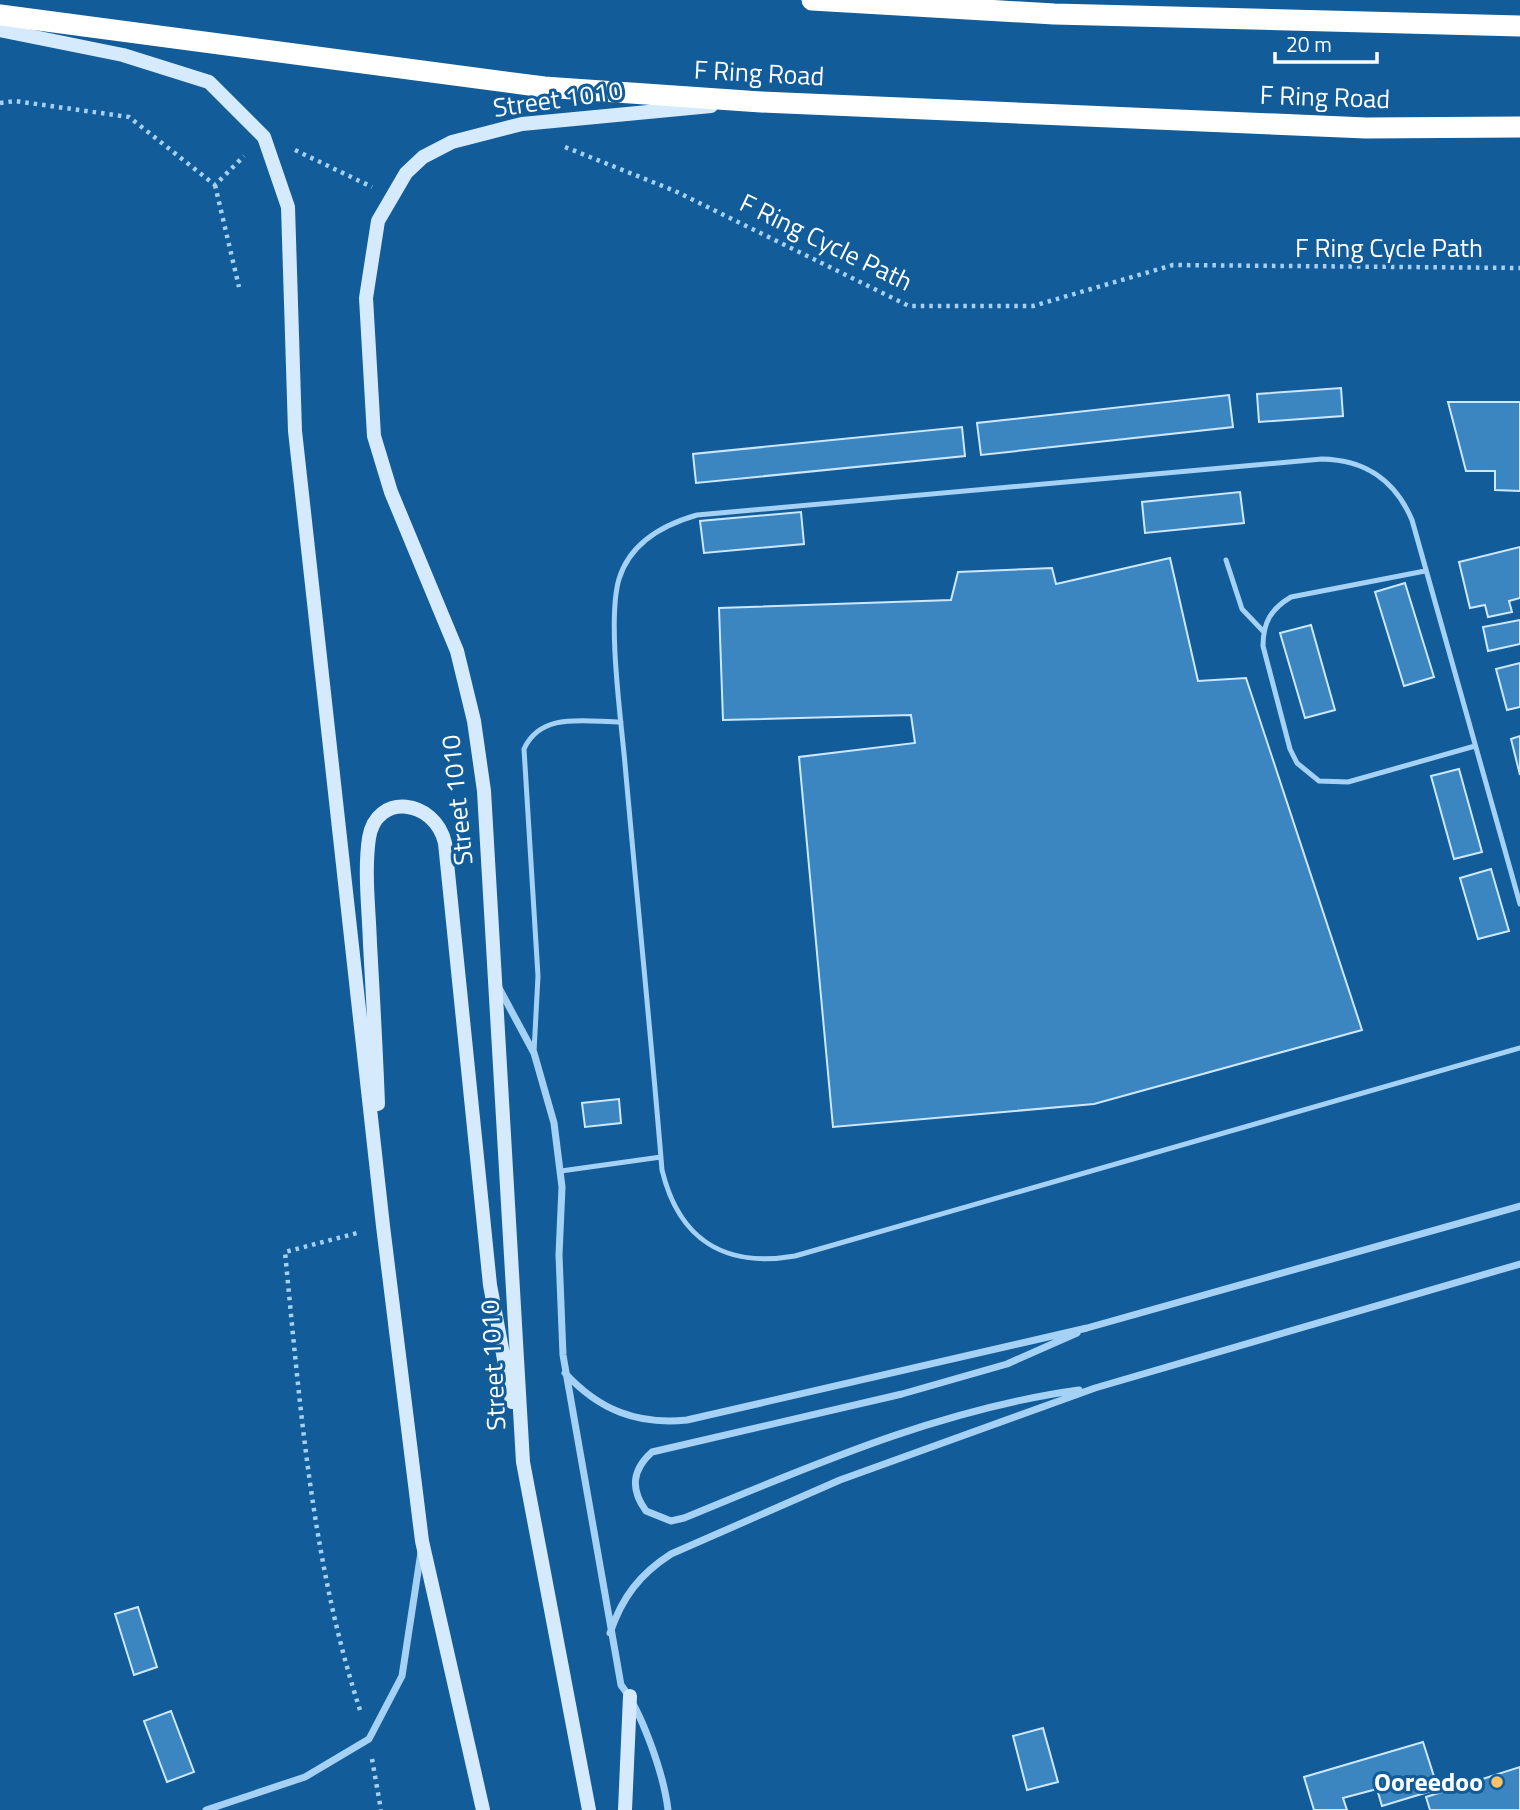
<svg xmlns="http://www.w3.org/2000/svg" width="1520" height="1810" font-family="'Titillium Web',sans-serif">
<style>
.building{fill:#3b86c1;stroke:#cde8fe;stroke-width:2}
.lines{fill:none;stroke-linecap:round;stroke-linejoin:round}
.path{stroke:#a5d1f4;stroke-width:4.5;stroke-dasharray:3.5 5;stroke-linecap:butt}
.lane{stroke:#a5d1f4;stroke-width:5}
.street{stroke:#a5d1f4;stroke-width:7}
.secondary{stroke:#d5ebfd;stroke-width:14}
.highway{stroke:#fff;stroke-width:21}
.poi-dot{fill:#ffc268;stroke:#125c9a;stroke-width:2.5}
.labels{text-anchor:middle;stroke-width:6;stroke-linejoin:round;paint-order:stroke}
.street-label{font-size:26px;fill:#fff;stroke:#125c9a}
.poi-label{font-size:26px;font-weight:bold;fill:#fff;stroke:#125c9a;text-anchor:end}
</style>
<rect width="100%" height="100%" fill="#125c9a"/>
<path class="building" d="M1341 388 1343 416 1259 422 1257 394Z
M1229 395 1233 427 981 455 977 423Z
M1448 402H1520V491L1495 490V471H1466Z
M962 427 965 456 696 483 693 454Z
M1240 492 1244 523 1145 533 1142 502Z
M801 512 804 544 704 553 700 521Z
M1520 547V598L1509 601 1512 612 1488 617 1485 605 1470 608 1459 562Z
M1170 558 1198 681 1246 678 1362 1030 1094 1104 833 1127 799 757 915 743 911 715 723 720 719 608 951 600 958 572 1052 568 1056 584Z
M1405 583 1434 677 1404 686 1375 592Z
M1520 620V644L1488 651 1483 627Z
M1311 625 1335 710 1305 718 1280 633Z
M1520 663V707L1507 710 1496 669Z
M1520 736V775L1511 739Z
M1459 769 1482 852 1454 859 1431 776Z
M1491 869 1509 931 1478 939 1460 878Z
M619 1099 621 1123 585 1127 582 1103Z
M138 1607 157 1667 134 1675 115 1614Z
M171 1711 194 1772 167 1782 144 1721Z
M1043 1728 1058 1782 1027 1790 1013 1736Z
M1423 1742 1438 1789 1382 1806 1377 1789 1343 1798 1347 1810H1314L1304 1777Z
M1520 1767V1810H1430L1426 1797Z"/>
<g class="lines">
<path class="path" d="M0 103 15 101 129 117 215 185 244 156
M565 147 675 191 909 306H1033L1173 265 1520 268
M295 150 372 187
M215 185 239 287
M360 1710C312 1563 300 1406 285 1252L361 1232
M372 1759 381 1810"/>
<path class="lane" d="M1226 560 1242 609 1263 631
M1425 571 1291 597C1271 609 1263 622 1263 646L1290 749 1297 763 1319 781 1348 782 1475 746
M1520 904 1412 520C1395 480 1366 460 1322 459L697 515C662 525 630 543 619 579 607 620 621 719 625 764 637 899 651 1035 662 1170 679 1240 725 1268 795 1256L1520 1048
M534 1052 538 976 524 749C541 711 586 722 621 722
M561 1171 661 1157"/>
<path class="street" d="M499 988 534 1053 554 1123 562 1187 559 1255 563 1355 621 1685C642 1712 664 1775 668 1810
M1077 1333 1007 1364 902 1394 652 1452C632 1470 630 1489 646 1511L671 1521 684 1518C813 1465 940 1409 1079 1390
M565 1373C599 1410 637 1425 687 1420L1087 1328 1520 1206
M610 1633C622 1597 640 1574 671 1554L840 1480 1095 1388 1520 1264
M206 1810 305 1777 369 1739 402 1676 421 1552"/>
<path class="secondary" d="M0 30 123 55 209 82 264 137 288 207 295 431 383 1226 422 1541 483 1810
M378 1104C376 1051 373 997 370 944 369 910 364 872 369 838 376 792 435 799 445 843L490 1285 512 1402
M589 1810 523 1462 484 791 474 721 457 651 391 492 374 436 366 298 378 221 406 173 423 157 452 142 522 124 711 106
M625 1810 630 1696"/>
<path class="highway" d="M812 0 1054 14 1520 26
M0 15 544 87 761 102 1366 128 1520 127"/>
</g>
<circle class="poi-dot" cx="1497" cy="1782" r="7"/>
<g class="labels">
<g class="street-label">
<text transform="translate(759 73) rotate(3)" y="9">F Ring Road</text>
<text transform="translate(1325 97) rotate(2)" y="9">F Ring Road</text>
<text transform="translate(558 99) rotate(-8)" y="9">Street 1010</text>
<text transform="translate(826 242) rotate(26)" y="9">F Ring Cycle Path</text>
<text x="1389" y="257">F Ring Cycle Path</text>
<text transform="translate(457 800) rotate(-96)" y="9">Street 1010</text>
<text transform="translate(493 1365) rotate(-93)" y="9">Street 1010</text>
</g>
<g class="poi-label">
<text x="1483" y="1791">Ooreedoo</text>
</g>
</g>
<path d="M1275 52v10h102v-10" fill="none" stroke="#ffffff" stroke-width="3.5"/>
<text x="1286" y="52" font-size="21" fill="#ffffff" stroke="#125c9a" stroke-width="5" paint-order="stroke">20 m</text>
</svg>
